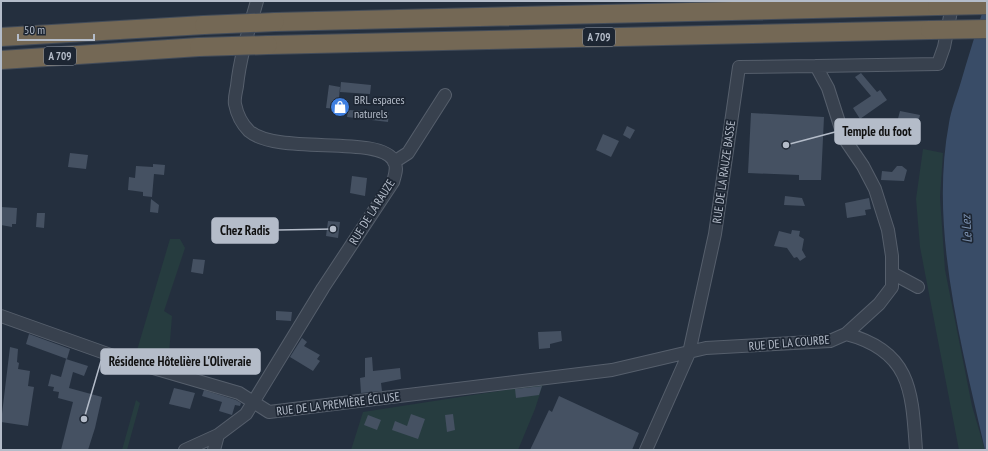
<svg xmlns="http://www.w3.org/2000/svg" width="988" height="451" font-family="'PT Sans Narrow',sans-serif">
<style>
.green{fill:#263c3f}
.water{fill:#394c67}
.building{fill:#455162}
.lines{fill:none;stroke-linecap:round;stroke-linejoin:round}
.minor-casing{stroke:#565f6c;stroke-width:14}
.highway-casing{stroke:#434c59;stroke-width:20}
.minor{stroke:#38414e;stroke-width:12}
.highway{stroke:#746855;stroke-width:18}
.highway-bridge-casing{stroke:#434c59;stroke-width:20;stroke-linecap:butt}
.highway-bridge{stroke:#746855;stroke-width:18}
.labels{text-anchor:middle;stroke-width:3.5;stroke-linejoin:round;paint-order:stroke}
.shield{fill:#1d2633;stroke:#878f9c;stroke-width:1}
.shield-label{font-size:11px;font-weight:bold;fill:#b4bcc9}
.poi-label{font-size:12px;fill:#b4bcc9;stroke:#1d2633;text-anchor:start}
.street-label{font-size:12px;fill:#b4bcc9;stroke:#1d2633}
.water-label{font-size:13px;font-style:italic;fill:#7c92b1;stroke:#1d2633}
.leader{fill:none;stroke:#b4bcc9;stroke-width:1.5}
.callout-dot{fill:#b4bcc9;stroke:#1d2633;stroke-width:1.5}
.callout{fill:#b4bcc9;stroke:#b4bcc9;stroke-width:1.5}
.callout-label{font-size:13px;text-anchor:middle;font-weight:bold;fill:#111}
</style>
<rect width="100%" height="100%" fill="#242f3e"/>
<path class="green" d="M923 149 943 153 940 197 945 270 972 406 985 450H959L920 247 916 199Z
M170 239H180L185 248 164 311 172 316 168 367 135 357Z
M543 384 535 409 518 450H351L363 412Z
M136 400 140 403 127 450H122Z"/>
<path class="water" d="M986 1H987V450H985C962 347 929 229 949 123 951 110 956 98 960 85 968 57 977 29 986 1Z"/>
<path class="building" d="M861 73 877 92 880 90 887 100 860 119 853 108 871 96 855 77Z
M341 82 371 85 370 94 340 92Z
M329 85 340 87 338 109 326 108Z
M348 110 389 112 388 122 347 117Z
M900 111 920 115 915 135 895 130Z
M751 113 824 117 821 180H799V175L748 173Z
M627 126 635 130 630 139 623 135Z
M603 134 619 141 611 157 596 150Z
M70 153 88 155 86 169 68 167Z
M153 164 165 165 164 175 154 174 152 197 143 196V192L128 190 129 177 135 178 136 166 153 167Z
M897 166H902L907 170 904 181 881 180 882 171 892 172Z
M352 176 367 178 365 196 350 193Z
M785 196 802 198 805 206 784 205Z
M869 198 871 209 865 210 866 215 847 218 845 203Z
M151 199 159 205 158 213 150 212Z
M1 207 17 208 16 224H12V227L1 225Z
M37 213H45L44 228 36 227Z
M328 221 340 222 338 238 326 236Z
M792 230 800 231 799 236 804 239 802 250 806 257 800 261 797 257 794 258 787 248 774 246 779 231 791 234Z
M193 259 205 260 203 274 191 272Z
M276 311 292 312 291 321 276 320Z
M561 331 562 341 550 344V348L539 349 538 332Z
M29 334 70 349 67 359 26 344Z
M302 338 307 342 304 346 320 355 317 359 320 361 313 371 290 357Z
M10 347 18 349 17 362 19 363 18 369 30 371 28 386 34 387 28 426 1 422Z
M372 357 373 371 400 368 401 379 381 383 382 391 361 393 360 378 365 377V358Z
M66 359 88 366 84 376 73 372 69 388 102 397 95 428 88 450H61L73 402 58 398 59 392 53 391 54 387 48 386 51 374 61 377Z
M542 386 539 395 516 398 515 389Z
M174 388 195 393 190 409 169 404Z
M204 390 236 400 241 403 240 406 235 405 232 415 219 411 222 402 202 396Z
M559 396 639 433 632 450H530L549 410 552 412Z
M411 414 425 419 418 439 392 430 395 421 407 426Z
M453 414 455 430 447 432 445 415Z
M368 415 381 420 377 430 364 425Z"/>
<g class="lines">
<defs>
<path id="minor" d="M394 162 408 153 445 95
M892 273 918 287
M1 316 119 358 239 393 269 412 612 370 706 348 830 341 846 334 879 304 892 287V256L888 230 875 189 863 166 844 138 828 88 816 66 938 64 944 47 953 1
M846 334C912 351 912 393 916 450
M185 450 218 435
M214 450 218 435 246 414 323 288 393 182C395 175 398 168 394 161 380 134 278 156 249 131 242 124 237 114 235 104 234 99 236 92 237 86 240 57 249 29 257 1
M646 450 689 353 715 234 739 67 816 66"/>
<path id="highway" d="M275 22 937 6
M1 37 204 25
M268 45 930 30
M1 60 199 47"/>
</defs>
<use href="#minor" class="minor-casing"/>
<use href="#highway" class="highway-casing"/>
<use href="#minor" class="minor"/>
<use href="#highway" class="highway"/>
<defs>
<path id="highway-bridge" d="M937 6 987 5
M204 25 275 22
M930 30 987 29
M199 47 268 45"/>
</defs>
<use href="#highway-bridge" class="highway-bridge-casing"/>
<use href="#highway-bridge" class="highway-bridge"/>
</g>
<defs>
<symbol id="shop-disc" viewBox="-11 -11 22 22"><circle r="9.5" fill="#3f7fe0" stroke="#1d2633"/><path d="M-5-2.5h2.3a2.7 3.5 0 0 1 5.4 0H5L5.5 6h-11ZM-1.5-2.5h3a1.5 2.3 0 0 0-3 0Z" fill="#fff"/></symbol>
</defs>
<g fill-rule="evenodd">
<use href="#shop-disc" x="329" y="96" width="22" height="22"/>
</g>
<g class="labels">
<g class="shield">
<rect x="583" y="28" width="32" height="18" rx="3"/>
<rect x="44" y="47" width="32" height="18" rx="3"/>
</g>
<g class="shield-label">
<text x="599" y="41">A 709</text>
<text x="60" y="60">A 709</text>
</g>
<g class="poi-label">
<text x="354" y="104">BRL espaces<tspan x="354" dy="14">naturels</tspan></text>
</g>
<g class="street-label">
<text transform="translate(724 172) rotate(-82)" y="4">RUE DE LA RAUZE BASSE</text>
<text transform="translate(372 212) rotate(-58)" y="4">RUE DE LA RAUZE</text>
<text transform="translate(789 343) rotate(-5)" y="4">RUE DE LA COURBE</text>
<text transform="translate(338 404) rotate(-7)" y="4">RUE DE LA PREMIÈRE ÉCLUSE</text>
</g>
<g class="water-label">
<text transform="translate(966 229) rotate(-93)" y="5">Le Lez</text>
</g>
</g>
<path class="leader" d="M786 145L835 132M333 229L278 230M84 419L101 361"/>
<g class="callout-dot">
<circle cx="786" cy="145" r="4"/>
<circle cx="333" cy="229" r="4"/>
<circle cx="84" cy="419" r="4"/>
</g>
<g class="callout">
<rect x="835" y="119" width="85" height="25" rx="4"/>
<rect x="212" y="218" width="66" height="25" rx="4"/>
<rect x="101" y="349" width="159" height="25" rx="4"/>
</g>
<g class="callout-label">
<text x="877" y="136">Temple du foot</text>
<text x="245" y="235">Chez Radis</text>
<text x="180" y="366">Résidence Hôtelière L'Oliveraie</text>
</g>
<rect width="988" height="451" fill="none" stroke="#b4bcc9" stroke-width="4"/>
<path d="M18 34v6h76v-6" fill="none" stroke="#b4bcc9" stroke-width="2"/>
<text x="24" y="34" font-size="12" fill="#b4bcc9" stroke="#1d2633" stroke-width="3" paint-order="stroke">50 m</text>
</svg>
